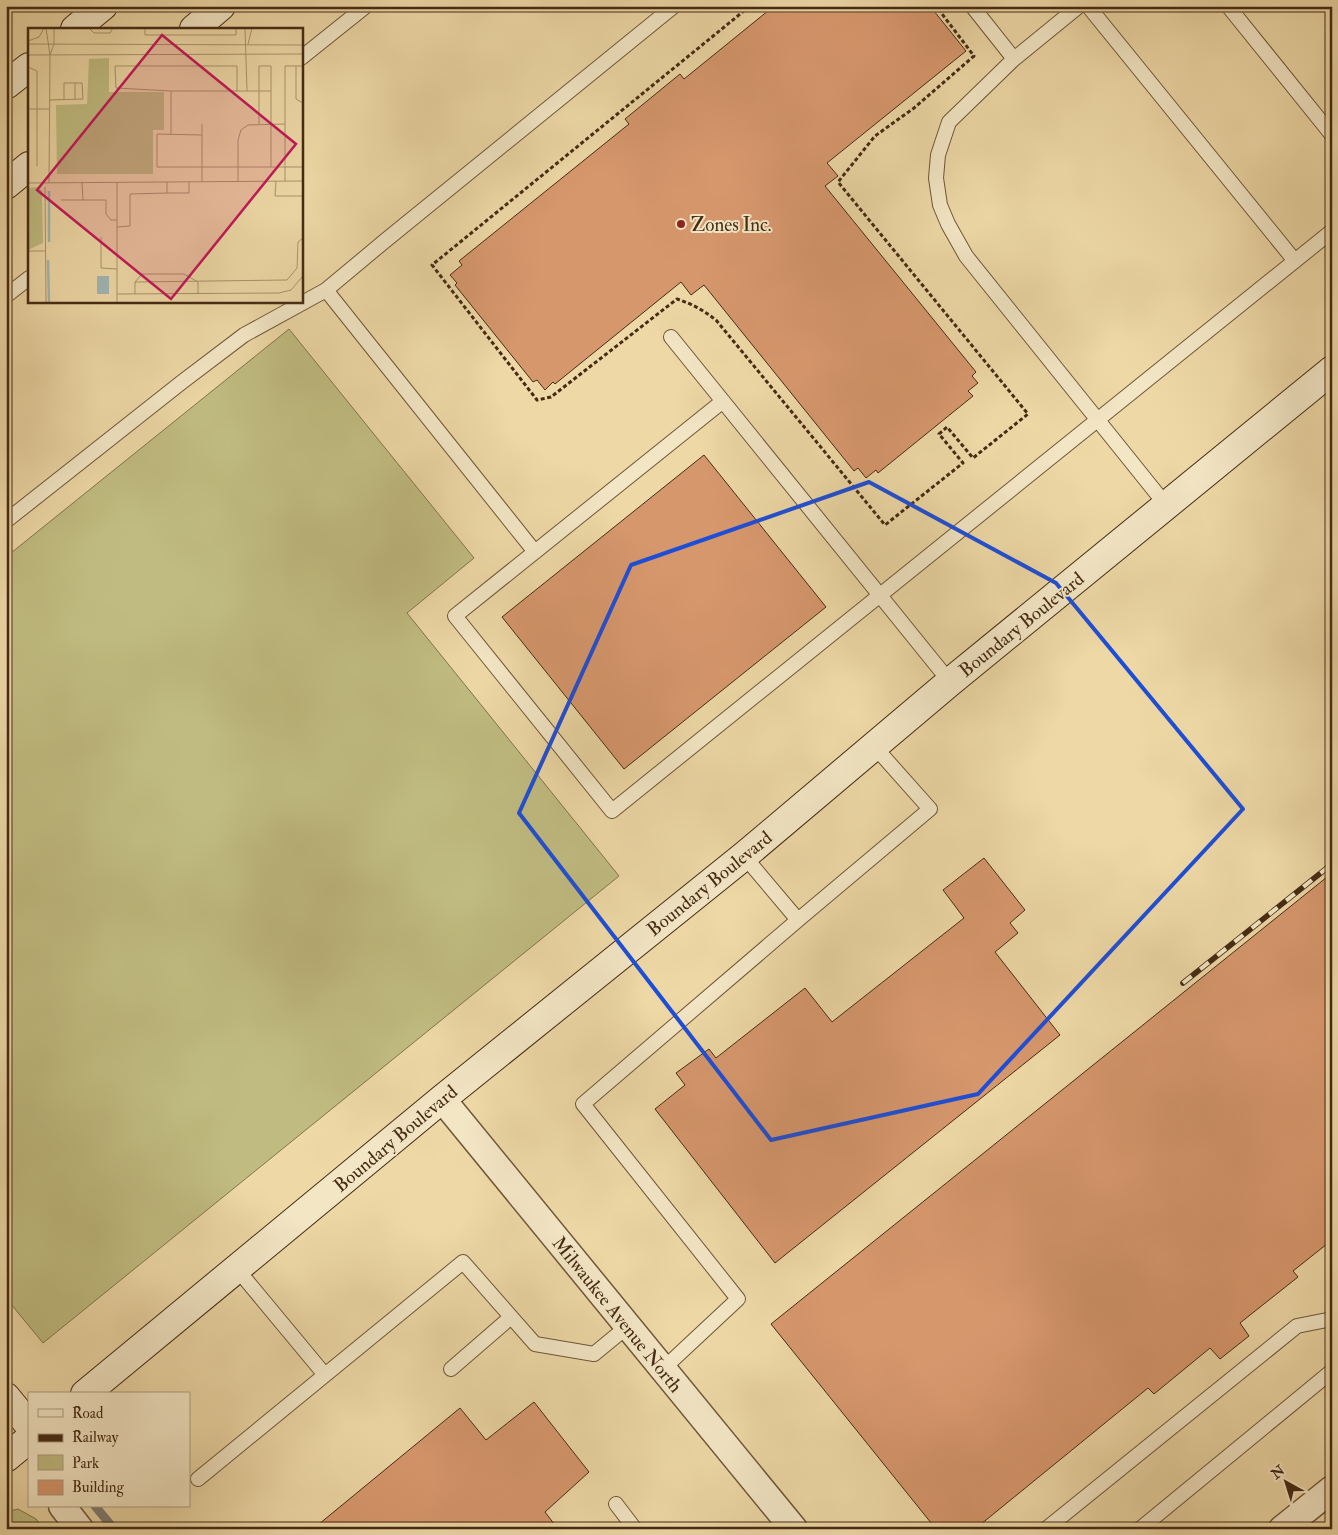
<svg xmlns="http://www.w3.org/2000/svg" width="1338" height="1535" font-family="'IM FELL Double Pica',serif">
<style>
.green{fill:#c0bc81;stroke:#82744a}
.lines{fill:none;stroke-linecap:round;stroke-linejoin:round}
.stream{stroke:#7c7e74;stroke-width:9}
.building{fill:#d7976d;stroke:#452b14}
.lane-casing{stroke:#6f5638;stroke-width:16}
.street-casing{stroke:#6f5638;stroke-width:29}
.secondary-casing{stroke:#452b14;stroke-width:30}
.path{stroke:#452b14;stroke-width:3;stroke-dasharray:4 2.5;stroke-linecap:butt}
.lane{stroke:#f3e6c5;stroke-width:14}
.street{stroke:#f3e6c5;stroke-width:26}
.secondary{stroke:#f3e6c5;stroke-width:28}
.rail-casing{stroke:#452b14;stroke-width:5.5}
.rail{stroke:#f3e6c5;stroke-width:4;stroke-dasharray:11;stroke-linecap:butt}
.marked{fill:none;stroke:#1d4ed8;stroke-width:4;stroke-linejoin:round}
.poi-dot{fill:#8f2418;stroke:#f3e6c5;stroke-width:2}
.labels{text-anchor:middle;stroke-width:4;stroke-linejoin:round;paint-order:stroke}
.poi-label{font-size:19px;fill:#452b14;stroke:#f3e6c5;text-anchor:start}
.street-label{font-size:19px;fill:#452b14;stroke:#f3e6c5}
.inset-river{fill:none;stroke:#a0b6b4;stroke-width:2.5}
.inset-road{fill:none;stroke:#aa936c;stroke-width:1}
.view{fill:#c2185b;fill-opacity:0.15;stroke:#c2185b;stroke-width:2.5}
.inset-edge{fill:none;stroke:#452b14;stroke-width:2.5}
</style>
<rect width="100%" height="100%" fill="#edd8a6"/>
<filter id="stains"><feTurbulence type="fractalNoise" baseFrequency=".004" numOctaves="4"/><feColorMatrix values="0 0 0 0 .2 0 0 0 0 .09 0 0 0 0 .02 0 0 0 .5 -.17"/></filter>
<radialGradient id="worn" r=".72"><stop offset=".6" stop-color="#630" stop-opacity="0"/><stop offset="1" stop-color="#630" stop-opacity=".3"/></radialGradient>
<path class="green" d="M289 329 474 558 407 613 619 876 43 1343 6 1298V557Z
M18 1509 36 1519 44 1529H6V1512Z"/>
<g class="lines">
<path class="stream" d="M95 1506 114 1529"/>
</g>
<path class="building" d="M774 6H930L966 51 827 163 838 176 825 186 976 372 972 376 978 383 968 391 973 396 878 473 876 470 866 478 858 468 854 471 704 285 691 295 681 282 555 384 553 382 545 390 537 380 533 382 455 285 457 283 450 275 462 265 459 261 629 124 625 119 680 74 684 79Z
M704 455 826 607 624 769 502 617Z
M984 858 1025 910 1010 923 1018 933 995 952 1060 1035 775 1263 655 1109 685 1085 676 1073 709 1049 716 1058 805 988 832 1022 964 918 943 890Z
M1332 873V1240L1293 1271 1298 1277 1240 1323 1249 1336 1220 1359 1210 1348 1154 1394 1148 1388 975 1529H936L771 1324Z
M534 1402 589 1472 545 1512 558 1529H313L460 1408 486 1440Z"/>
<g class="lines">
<defs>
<path id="lane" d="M972 6 1014 59
M1079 6 1014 59 949 122 938 155 936 178 940 205 948 224 966 256 1166 505
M1088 6 1295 261
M1228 6 1332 135
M301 58 366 6
M326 290 535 552
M6 296 29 278
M671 337 950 682
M723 401 455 616 612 811 1332 231
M6 521 182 382 244 335 326 290 386 240 674 6
M798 920 930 809 874 746
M237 1269 325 1375
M451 1369 511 1317
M663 1369 738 1299 583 1104 798 920 744 856
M198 1479 463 1262 535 1344 594 1354 628 1326
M616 1504 635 1529
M1046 1529 1297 1326 1332 1319
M1140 1529 1332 1371"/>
<path id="street" d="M442 1099 794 1529
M62 1506 80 1529
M1282 1529 1332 1489"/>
<path id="secondary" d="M75 29 103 6
M194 29 221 6
M6 85 29 67
M6 185 29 166
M85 1394 442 1099 744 856 950 682 1332 370
M6 1397 29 1425
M6 1458 29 1439"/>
</defs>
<use href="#lane" class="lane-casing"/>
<use href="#street" class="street-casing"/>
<use href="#secondary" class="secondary-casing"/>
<path class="path" d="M750 6 432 265 537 400 551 397 677 299C692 304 703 310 716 320L885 525 963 463 939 434 947 427 973 458 1028 414 838 182 875 136 914 108 974 56 936 6"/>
<use href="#lane" class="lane"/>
<use href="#street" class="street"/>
<use href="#secondary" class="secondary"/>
<defs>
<path id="rail" d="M1183 983 1332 864"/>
</defs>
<use href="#rail" class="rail-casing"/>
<use href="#rail" class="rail"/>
</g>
<path class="marked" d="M869 482 1056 583 1243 809 978 1094 771 1140 519 813 631 565Z"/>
<circle class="poi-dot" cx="681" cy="224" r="5"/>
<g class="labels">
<g class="poi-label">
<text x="691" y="231">Zones Inc.</text>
</g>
<g class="street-label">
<text transform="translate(1021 624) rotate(-39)" y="7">Boundary Boulevard</text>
<text transform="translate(709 883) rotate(-39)" y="7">Boundary Boulevard</text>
<text transform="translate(395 1138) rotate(-40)" y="7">Boundary Boulevard</text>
<text transform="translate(618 1314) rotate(51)" y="7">Milwaukee Avenue North</text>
</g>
</g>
<g transform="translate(28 28)">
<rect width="275" height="275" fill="#edd8a6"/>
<path d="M81 30V64H136V102H125V146H29L28 77 59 76 61 31ZM10 159 14 163 15 215 0 222V160Z" fill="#c0bc81"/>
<path d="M69 248H81V266H69Z" fill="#a0b6b4"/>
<path class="inset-river" d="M21 163V214M20 232 21 275"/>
<path class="inset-road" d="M18 0 22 27 21 155M61 0 66 5H82L85 0M117 0V7H208V0M217 0 219 63M0 13 11 9 16 0M0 16 275 17M220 16 224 0M0 27 275 26M22 27 26 16V0M268 38V71L275 75M0 39 9 43V138M47 55V71M209 63V38H87L88 60 143 63H243M21 72 55 71 54 55H36V72M0 81H21M174 96V153M231 96V38H243V139M143 106V63M174 107 129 106V139H275M210 153V112L213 102 220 97 257 96M248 153 247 168H275M257 153V38H275M54 154 55 172M89 154V275M0 155 275 153M17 159 18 275M139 165H161V154M33 172H78V186L83 192H89M89 199 102 198V166L139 165V154M73 209V240L89 241M0 223H18M107 254 114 246H156L170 254V266M89 266 251 265 263 262 275 248M107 266V254L259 252 269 240 270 214 275 210"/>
<path class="view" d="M134 7 268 116 143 271 9 162Z"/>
<rect width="275" height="275" class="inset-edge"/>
</g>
<rect width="1338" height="1535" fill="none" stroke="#edd8a6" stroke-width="25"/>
<rect x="8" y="8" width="1323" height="1520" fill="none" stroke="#452b14" stroke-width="2.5"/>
<rect x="12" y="12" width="1313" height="1510" fill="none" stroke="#452b14"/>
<rect x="28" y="1392" width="162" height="115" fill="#f3e6c5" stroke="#ad9b7e"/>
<rect x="38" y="1409" width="25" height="8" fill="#f3e6c5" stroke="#ad9b7e"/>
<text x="72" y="1418" font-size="15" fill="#452b14">Road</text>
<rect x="38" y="1434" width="25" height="8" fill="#452b14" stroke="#ad9b7e"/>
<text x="72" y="1442" font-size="15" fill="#452b14">Railway</text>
<rect x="38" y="1455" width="25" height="15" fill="#c0bc81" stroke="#ad9b7e"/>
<text x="72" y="1468" font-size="15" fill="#452b14">Park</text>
<rect x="38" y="1480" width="25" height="15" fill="#d7976d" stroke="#ad9b7e"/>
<text x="72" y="1492" font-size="15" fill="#452b14">Building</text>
<g transform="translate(1286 1482) rotate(321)" stroke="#f3e6c5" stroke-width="4" paint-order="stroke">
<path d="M0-4L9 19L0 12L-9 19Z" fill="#452b14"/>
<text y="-8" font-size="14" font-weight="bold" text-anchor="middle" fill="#452b14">N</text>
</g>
<rect width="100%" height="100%" filter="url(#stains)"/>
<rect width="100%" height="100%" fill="url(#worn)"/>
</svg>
